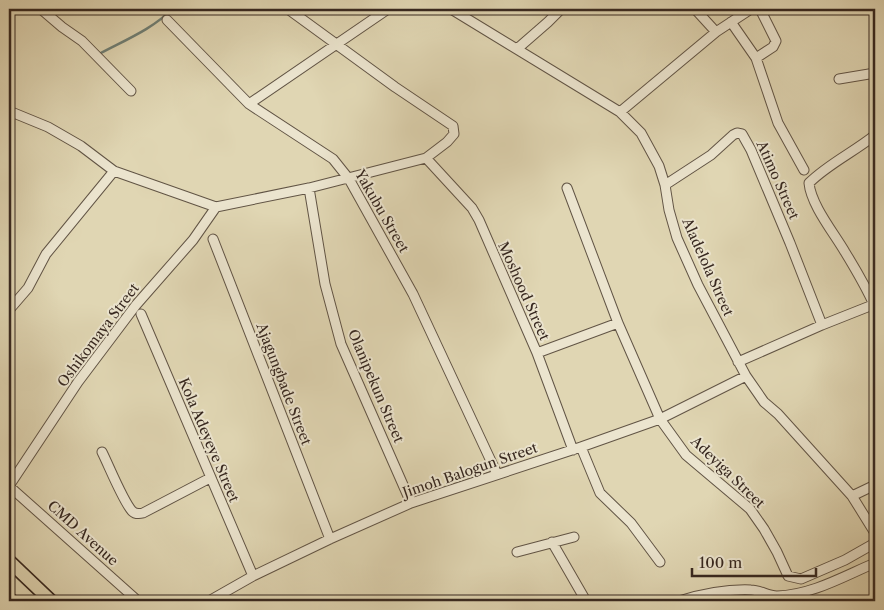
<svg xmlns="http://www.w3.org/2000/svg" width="884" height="610" font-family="'Libre Caslon Text',serif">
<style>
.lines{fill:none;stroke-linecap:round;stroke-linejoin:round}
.stream{stroke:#6f7f75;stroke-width:2.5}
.minor-casing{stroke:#615445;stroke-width:11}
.highway-casing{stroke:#372820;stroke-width:15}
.minor{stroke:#ebe4ce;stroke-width:9}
.highway{stroke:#e0d6b3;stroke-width:12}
.labels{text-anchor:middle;stroke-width:4;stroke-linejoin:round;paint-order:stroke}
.street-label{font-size:14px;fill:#372820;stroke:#ebe4ce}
</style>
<rect width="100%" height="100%" fill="#e0d6b3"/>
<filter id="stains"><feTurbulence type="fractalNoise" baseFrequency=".004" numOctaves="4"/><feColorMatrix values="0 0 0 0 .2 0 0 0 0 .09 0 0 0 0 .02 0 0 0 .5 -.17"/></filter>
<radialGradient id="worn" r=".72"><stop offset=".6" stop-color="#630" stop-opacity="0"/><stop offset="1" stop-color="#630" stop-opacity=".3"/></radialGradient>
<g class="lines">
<path class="stream" d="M99 54C123 41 153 29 172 9"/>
<defs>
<path id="minor" d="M41 9 62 27 82 41 131 91
M451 9 620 112 641 133 659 166 665 185 669 210 677 238 698 285 746 376 764 402 778 414 852 496 875 533
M695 9 716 32
M167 20 249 104 333 159 349 179 413 294 497 474
M731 22 756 58 778 123 804 170
M517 49 548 22 561 9
M756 58 773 47 776 41 760 9
M839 79 875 73
M249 104 388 9
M9 111 48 127 81 146 114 171 216 207 309 188 426 158 447 142 454 134 453 126 395 87 288 9
M620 112 716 32 751 9
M875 135C854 152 828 164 809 183 811 205 834 233 845 252 856 270 867 289 875 307
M426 158 472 208 479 220 537 353 573 450
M665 185 711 155 733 135 737 133 742 134 751 150 790 243 822 325
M309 188 325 284 341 344 411 503
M567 188 618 323 660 419 686 455 750 509 764 529 777 552 788 576 801 579 845 560 875 543
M213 239 330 539
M9 310 28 288 46 254 114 171
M141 314 253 576
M537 353 618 323
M738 362 822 325 875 304
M581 447 600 493 631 523 660 562
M102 452C109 466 123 501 132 511 135 514 139 514 143 513L210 478
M9 486 78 382 136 305 193 240 216 207
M9 486 138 601
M852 496 875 485
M552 542 586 601
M517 552 574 537
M209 601 253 576 330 539 411 503 581 447 660 419 746 376
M679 601C702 594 727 589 751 590 760 590 768 596 777 596 812 595 844 576 875 563"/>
<path id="highway" d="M9 561 51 601
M9 599 12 601"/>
</defs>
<use href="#minor" class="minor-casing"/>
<use href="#highway" class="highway-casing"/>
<use href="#minor" class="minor"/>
<use href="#highway" class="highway"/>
</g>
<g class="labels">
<g class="street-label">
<text transform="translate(778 180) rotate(66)" y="5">Atimo Street</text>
<text transform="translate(382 211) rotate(60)" y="5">Yakubu Street</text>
<text transform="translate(708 267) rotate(66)" y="5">Aladelola Street</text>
<text transform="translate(524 291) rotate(66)" y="5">Moshood Street</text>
<text transform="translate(98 335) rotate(-53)" y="5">Oshikomaya Street</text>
<text transform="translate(284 384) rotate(69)" y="5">Ajagungbade Street</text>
<text transform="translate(376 386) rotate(67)" y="5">Olanipekun Street</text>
<text transform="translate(209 440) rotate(67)" y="5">Kola Adeyeye Street</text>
<text transform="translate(470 470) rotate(-19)" y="5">Jimoh Balogun Street</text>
<text transform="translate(728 472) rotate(44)" y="5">Adeyiga Street</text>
<text transform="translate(83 533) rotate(42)" y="5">CMD Avenue</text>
</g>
</g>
<rect width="884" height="610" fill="none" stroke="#e0d6b3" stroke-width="30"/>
<rect x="10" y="10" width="864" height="590" fill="none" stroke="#372820" stroke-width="2.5"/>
<rect x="15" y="15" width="854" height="580" fill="none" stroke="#372820"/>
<path d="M692 568v8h124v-8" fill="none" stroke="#372820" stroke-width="2.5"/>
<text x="699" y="568" font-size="15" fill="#372820" stroke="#ebe4ce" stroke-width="4" paint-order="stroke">100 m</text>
<rect width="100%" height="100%" filter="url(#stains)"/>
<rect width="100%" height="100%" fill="url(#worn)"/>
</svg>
